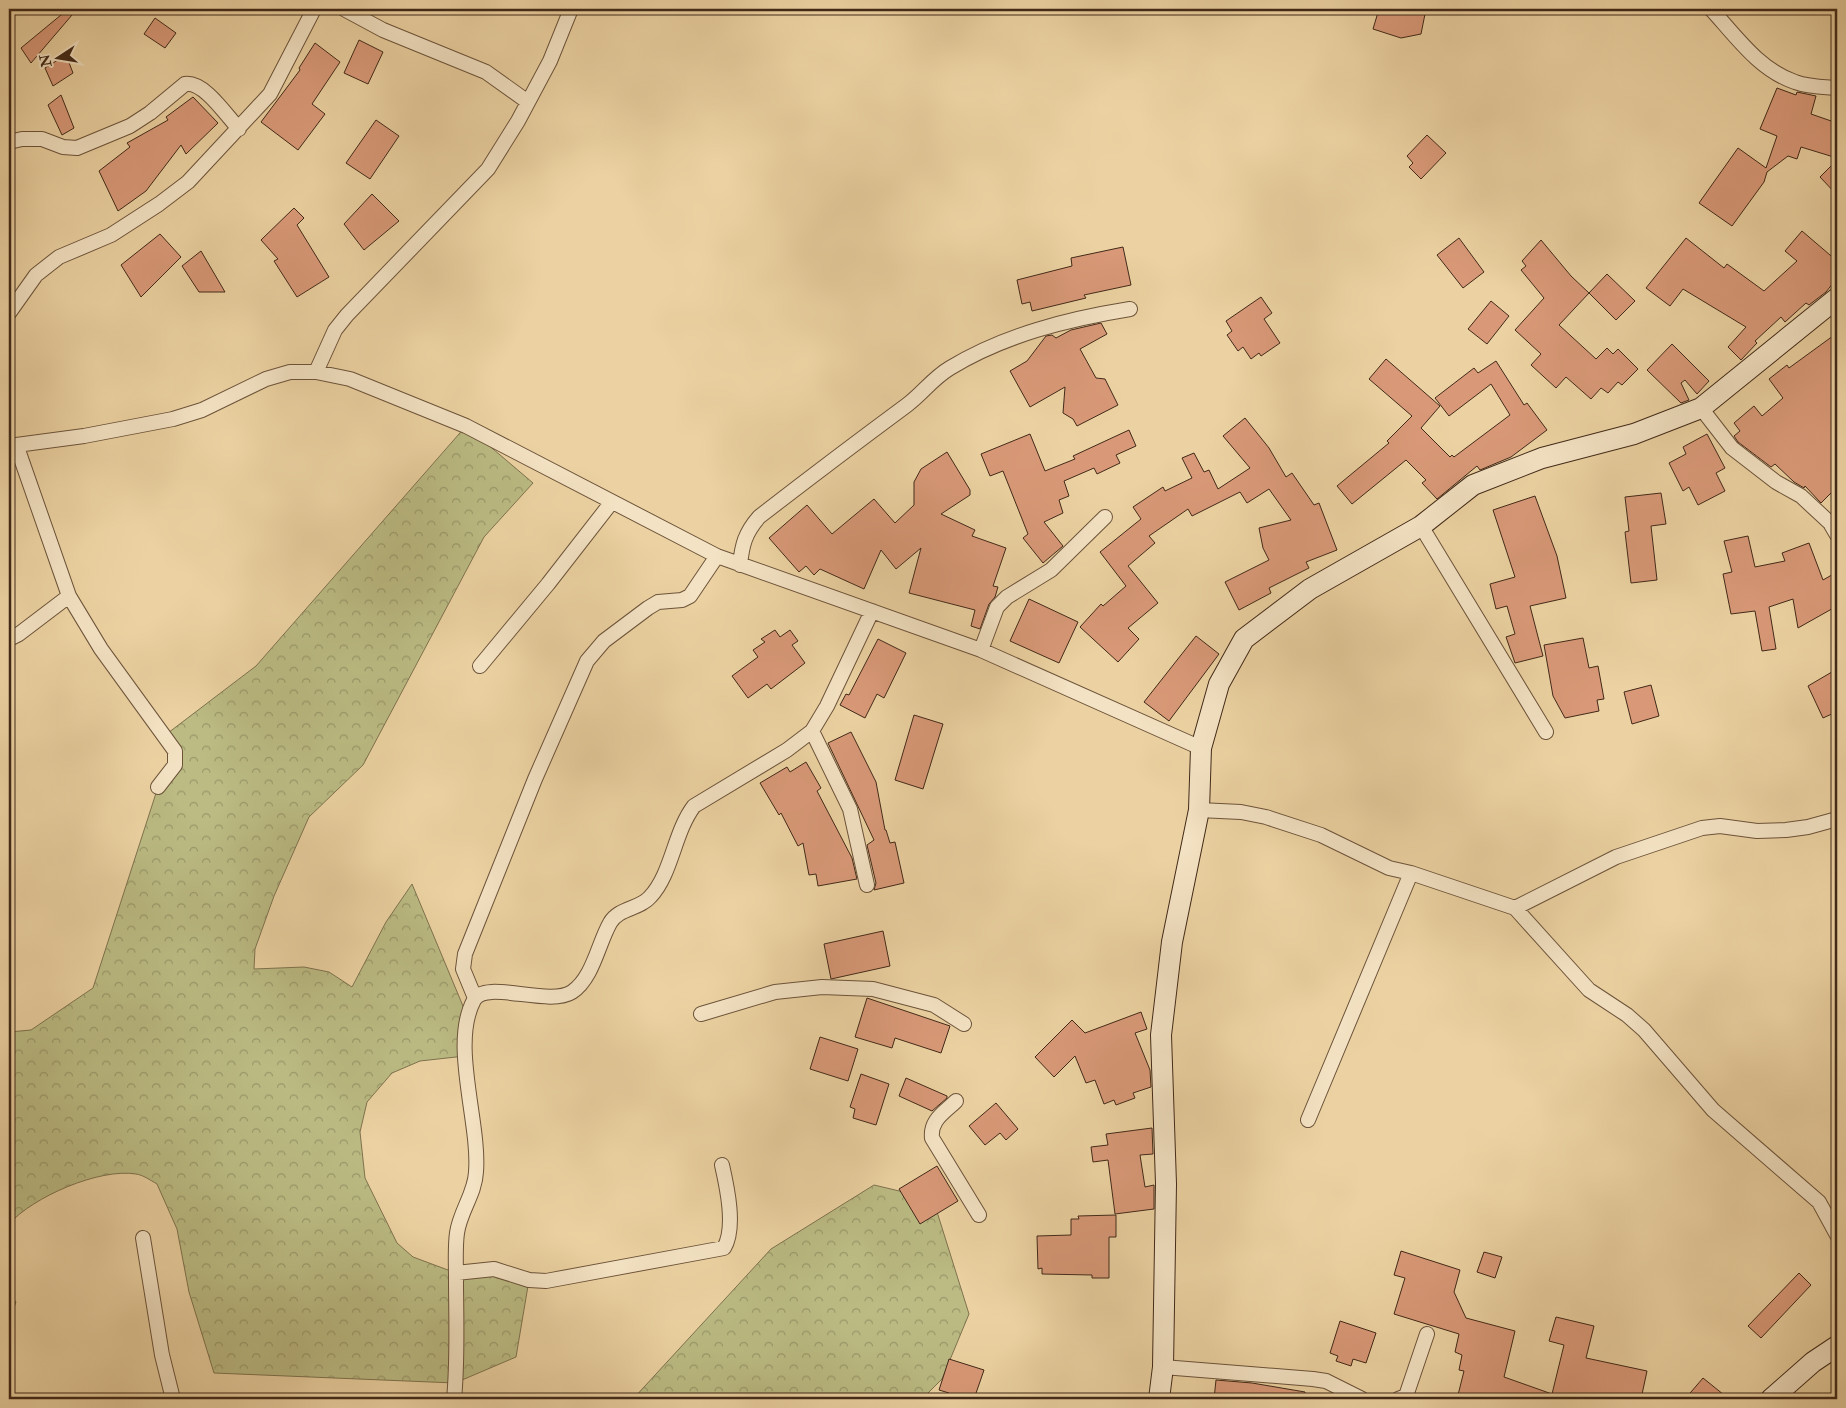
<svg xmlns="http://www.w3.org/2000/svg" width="1846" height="1408" font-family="'IM FELL Double Pica',serif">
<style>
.forest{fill:url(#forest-crowns);stroke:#7e724e}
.building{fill:#d99978;stroke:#412918}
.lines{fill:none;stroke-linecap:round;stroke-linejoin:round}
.street-casing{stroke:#6c533a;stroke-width:16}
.secondary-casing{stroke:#412918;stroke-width:22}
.street{stroke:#f3e2c3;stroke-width:14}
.secondary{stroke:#f3e2c3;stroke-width:20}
</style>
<defs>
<pattern id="forest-crowns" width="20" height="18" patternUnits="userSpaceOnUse" patternTransform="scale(1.25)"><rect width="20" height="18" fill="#bbbb83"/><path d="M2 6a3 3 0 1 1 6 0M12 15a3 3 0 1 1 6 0" fill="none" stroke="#9a986a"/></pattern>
</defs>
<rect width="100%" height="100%" fill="#ecd2a2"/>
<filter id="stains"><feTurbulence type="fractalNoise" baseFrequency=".004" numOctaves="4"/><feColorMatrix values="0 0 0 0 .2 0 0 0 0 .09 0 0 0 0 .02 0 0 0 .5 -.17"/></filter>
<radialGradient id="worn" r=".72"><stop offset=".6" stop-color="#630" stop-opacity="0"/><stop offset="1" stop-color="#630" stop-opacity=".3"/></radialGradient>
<path class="forest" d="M466 426 533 483 484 537 363 765 309 817 274 896 255 949 254 969 304 967 329 972 352 987 386 922 412 884 468 1018 465 1056 420 1061 392 1073 367 1102 360 1132 365 1178 397 1243 413 1257 456 1273 479 1270 529 1280 516 1357 455 1383 214 1373 189 1292 177 1229 157 1184C150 1180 143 1175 136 1174 99 1168 33 1197 9 1224V1032L31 1030 93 988 158 787 175 765 164 736 256 666Z
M874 1185 933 1199 969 1314 942 1379 922 1399H633L771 1249Z
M9 1294 16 1302 9 1321Z"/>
<path class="building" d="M1379 9H1426L1421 34 1401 38 1373 29Z
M67 10 72 15 31 63 21 48Z
M155 18 176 33 165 48 144 34Z
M359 40 383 52 368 84 344 73Z
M315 43 340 62 312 104 325 114 298 150 261 122 300 70 299 68Z
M66 55 73 73 53 86 45 68Z
M1777 88 1796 95 1797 92 1816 96 1811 114 1837 123V158L1801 147 1797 159 1788 156 1767 172 1764 182 1732 226 1699 203 1738 148 1766 168 1777 136 1760 129Z
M61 95 74 128 62 135 48 105Z
M193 97 218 123 186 154 181 145 146 191 118 211 99 171 130 147 127 143 168 120 166 117Z
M376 120 399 136 370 179 346 163Z
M1427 135 1446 153 1421 179 1409 167 1413 163 1407 156Z
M1837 160V195L1820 177Z
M372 194 399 221 364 250 344 224Z
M294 208 304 218 297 225 329 277 297 297 274 261 278 259 261 240Z
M1802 231 1837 261V278L1826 292 1809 305 1806 303 1785 322 1781 317 1755 341 1757 343 1741 360 1728 347 1746 327 1683 289 1670 306 1646 288 1686 238 1724 268 1727 264 1764 291 1797 261 1785 251Z
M160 234 181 257 141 297 121 265Z
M1459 238 1484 272 1463 288 1437 255Z
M1541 240 1571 276 1589 293 1559 325 1596 359 1607 348 1613 354 1618 349 1638 369 1622 385 1618 382 1608 393 1601 388 1591 399 1566 377 1556 388 1531 365 1541 354 1515 330 1544 298 1521 270 1526 266 1522 261Z
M1123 247 1131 285 1084 295 1086 298 1032 311 1030 302 1022 304 1017 280 1072 266 1071 258Z
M201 251 225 292H199L182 266Z
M1607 274 1635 301 1616 320 1589 293Z
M1261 297 1272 313 1264 319 1280 343 1261 356 1259 353 1251 359 1243 347 1238 351 1227 335 1232 331 1226 321Z
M1491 301 1509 316 1487 344 1468 329Z
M1101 323 1107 334 1080 349 1096 378 1105 379 1118 405 1077 426 1073 419 1063 413 1065 387 1030 407 1010 371 1027 361 1046 336 1052 335 1056 338 1071 330Z
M1837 333V487L1821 503 1805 486 1804 488 1794 482 1775 464 1771 467 1738 442 1734 436 1740 431 1734 423 1754 406 1762 416 1783 398 1769 379 1787 365 1789 368Z
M1672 344 1709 381 1697 394 1685 380 1681 383 1689 400 1681 403 1647 370Z
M1386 359 1440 406 1421 428 1450 457 1452 455 1454 457 1510 415 1491 384 1449 416 1435 398 1474 368 1478 373 1496 361 1524 405 1527 403 1547 430 1511 457 1480 470 1477 466 1437 499 1422 483 1426 480 1406 460 1352 504 1337 486 1389 443 1387 441 1412 416 1369 379Z
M1245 418 1269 448 1286 477 1292 473 1314 505 1319 503 1337 550 1306 562 1309 568 1269 588 1271 593 1239 610 1225 582 1269 560 1263 548 1259 528 1291 520 1269 489 1247 503 1240 492 1192 516 1188 509 1149 536 1155 543 1128 566 1158 603 1128 628 1139 639 1118 662 1080 627 1101 604 1103 606 1126 586 1100 552 1141 519 1133 507 1163 487 1165 491 1192 478 1182 458 1194 453 1204 472 1209 470 1218 489 1250 468 1223 436Z
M1129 430 1136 446 1116 455 1120 463 1097 474 1094 468 1064 481 1069 496 1059 500 1063 513 1044 522 1063 546 1043 563 1023 538 1028 534 1003 471 990 476 981 454 1030 434 1045 471 1075 459 1073 456Z
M1707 434 1725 468 1716 473 1725 491 1698 505 1689 487 1683 491 1669 463 1686 454 1683 447Z
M947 452 970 490V495L941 514 975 530 972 536 1006 548 993 586 998 587 995 597 989 604 980 629 971 626 975 610 909 593 921 548 896 569 881 550 864 589 820 569 814 575 806 566 799 572 769 538 807 505 832 534 874 499 895 523 914 505V482L921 469Z
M1661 493 1666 524 1651 526 1657 580 1631 583 1625 532 1629 531 1625 497Z
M1535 496 1557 556 1566 598 1530 606 1543 656 1515 663 1506 637 1515 634 1507 606 1496 609 1490 584 1515 577 1493 510Z
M1748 536 1755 567 1785 561 1782 553 1809 543 1823 580 1837 572V606L1798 628 1793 599 1769 607 1776 649 1762 651 1755 611 1731 614 1723 574 1732 572 1724 541Z
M1029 599 1078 622 1059 663 1010 641Z
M775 630 780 637 790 630 798 641 792 645 805 663 771 689 767 684 748 698 732 676 758 657 753 650 765 642 761 639Z
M1196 636 1219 654 1169 721 1144 702Z
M1583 638 1589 668 1598 666 1604 699 1597 700 1599 711 1565 718 1553 696 1544 645Z
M878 639 906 653 884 698 877 694 865 718 840 705 846 694 849 695Z
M1837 669V710L1836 707 1832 708 1834 713 1823 718 1808 686Z
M1651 685 1659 716 1632 724 1624 692Z
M914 715 943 724 923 789 895 780Z
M851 732 876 782 885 830H886L890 843 895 842 904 883 874 890 876 883 867 845 874 840 828 743Z
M806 762 821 788 817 791 852 858 857 879 818 886 816 874 809 875 803 843 798 846 781 813 779 815 760 783 787 767 790 772Z
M883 931 890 966 831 979 824 944Z
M867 998 950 1026 941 1053 895 1038 892 1048 855 1037Z
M1141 1012 1147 1029 1135 1033 1150 1070 1151 1087 1133 1093 1135 1098 1116 1105 1114 1100 1104 1104 1095 1080 1086 1083 1075 1056 1054 1077 1035 1057 1072 1020 1085 1033Z
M820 1037 858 1049 848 1081 810 1069Z
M861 1074 889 1084 876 1125 853 1118 855 1109 850 1107Z
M906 1078 947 1096V1098L932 1111 899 1096Z
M996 1103 1018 1129 1006 1140 1000 1133 985 1145 969 1126Z
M1152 1128 1153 1154 1140 1155 1145 1187 1154 1185V1209L1115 1214 1108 1160 1093 1162 1091 1147 1108 1145 1106 1134Z
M937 1166 958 1201 920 1224 899 1189Z
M1116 1215V1237H1109V1278H1092V1275L1042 1274V1268L1038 1269 1037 1236 1071 1235V1219H1079L1078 1216Z
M1401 1251 1460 1270 1454 1292 1466 1318 1515 1331 1504 1377 1552 1394 1564 1345 1549 1341 1556 1317 1594 1326 1586 1358 1647 1371 1641 1399H1457L1464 1371 1459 1370 1462 1355 1455 1352 1459 1334 1394 1314 1405 1278 1394 1275Z
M1484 1252 1502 1257 1495 1278 1477 1272Z
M1799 1273 1811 1285 1761 1338 1748 1326Z
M1340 1321 1376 1333 1366 1363 1353 1359 1351 1366 1336 1361 1338 1356 1330 1353Z
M949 1359 984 1370 974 1399H947L949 1393 939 1390Z
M1703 1378 1729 1399H1685Z
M1216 1380 1252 1383 1305 1392V1399H1214Z"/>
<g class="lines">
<defs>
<path id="street" d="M344 9 383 30 486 72 528 102
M1711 9C1735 35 1759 70 1795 82 1808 87 1824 87 1837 88
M9 142 22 139H42L63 147 77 148 130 126 150 113 185 84C204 81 226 115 239 129
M9 313 36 275 59 257 111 235 159 204 188 182 270 94 314 9
M316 372 335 330 347 315 488 169 518 121 550 61 571 9
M1701 408 1732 448 1776 482 1801 496 1830 523 1837 535
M9 446 84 436 173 419 202 410 266 379 290 372H316L350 379 466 426 717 556 981 650 1201 748
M17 447 69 596 101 649 175 751V765L158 787
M1421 526 1546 732
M740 565C742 545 745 533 759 517 808 479 857 442 907 405 923 393 933 378 950 368 1004 335 1068 319 1130 309
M9 639 19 634 69 596
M981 650 997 607 1007 597 1051 570 1105 517
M480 666 548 584 611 503
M812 731 850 809 867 885
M1199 810 1241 812 1266 817 1321 835 1389 868 1411 873 1515 908 1589 990 1627 1015 1644 1030 1713 1110 1819 1202 1837 1235
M1515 908 1616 857 1702 828 1720 826 1757 831 1786 830 1808 827 1837 819
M475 998 463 969 465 954 535 779 587 661 604 641 648 608 658 602 682 600 690 596 717 556
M701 1014 775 992 822 987 873 989 934 1005 964 1024
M956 1101C944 1113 930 1120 932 1138L979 1215
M1308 1120 1411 873
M143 1238 162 1355 173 1399
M456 1273 494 1269 529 1280 546 1281 724 1248C736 1228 727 1187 722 1165
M1163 1367 1313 1379 1326 1381 1362 1399
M454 1399C458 1359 456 1318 456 1278 456 1263 455 1247 457 1233 460 1211 475 1194 476 1172 480 1122 450 1044 474 1000 485 979 549 1007 572 992 593 978 598 944 610 923 618 908 640 909 650 897 672 874 674 832 694 806L787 750 812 731 827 706 872 611
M1398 1399 1406 1396 1427 1334"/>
<path id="secondary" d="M1159 1399 1163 1367 1166 1184 1161 1035 1172 942 1199 810 1201 748 1219 684 1244 639 1310 589 1421 526 1473 485 1542 458 1634 434 1701 408 1837 298
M1771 1399 1813 1362 1837 1346"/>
</defs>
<use href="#street" class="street-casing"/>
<use href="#secondary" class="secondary-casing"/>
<use href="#street" class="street"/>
<use href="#secondary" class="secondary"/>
</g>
<rect width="1846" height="1408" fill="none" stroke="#ecd2a2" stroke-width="30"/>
<rect x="10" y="10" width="1826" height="1388" fill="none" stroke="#412918" stroke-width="2.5"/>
<rect x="15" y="15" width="1816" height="1378" fill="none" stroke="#412918"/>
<g transform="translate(58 58) rotate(258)" stroke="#f3e2c3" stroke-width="4" paint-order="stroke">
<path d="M0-4L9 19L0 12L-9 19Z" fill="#412918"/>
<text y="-8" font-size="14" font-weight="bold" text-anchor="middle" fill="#412918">N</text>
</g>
<rect width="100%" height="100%" filter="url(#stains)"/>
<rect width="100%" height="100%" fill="url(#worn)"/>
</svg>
